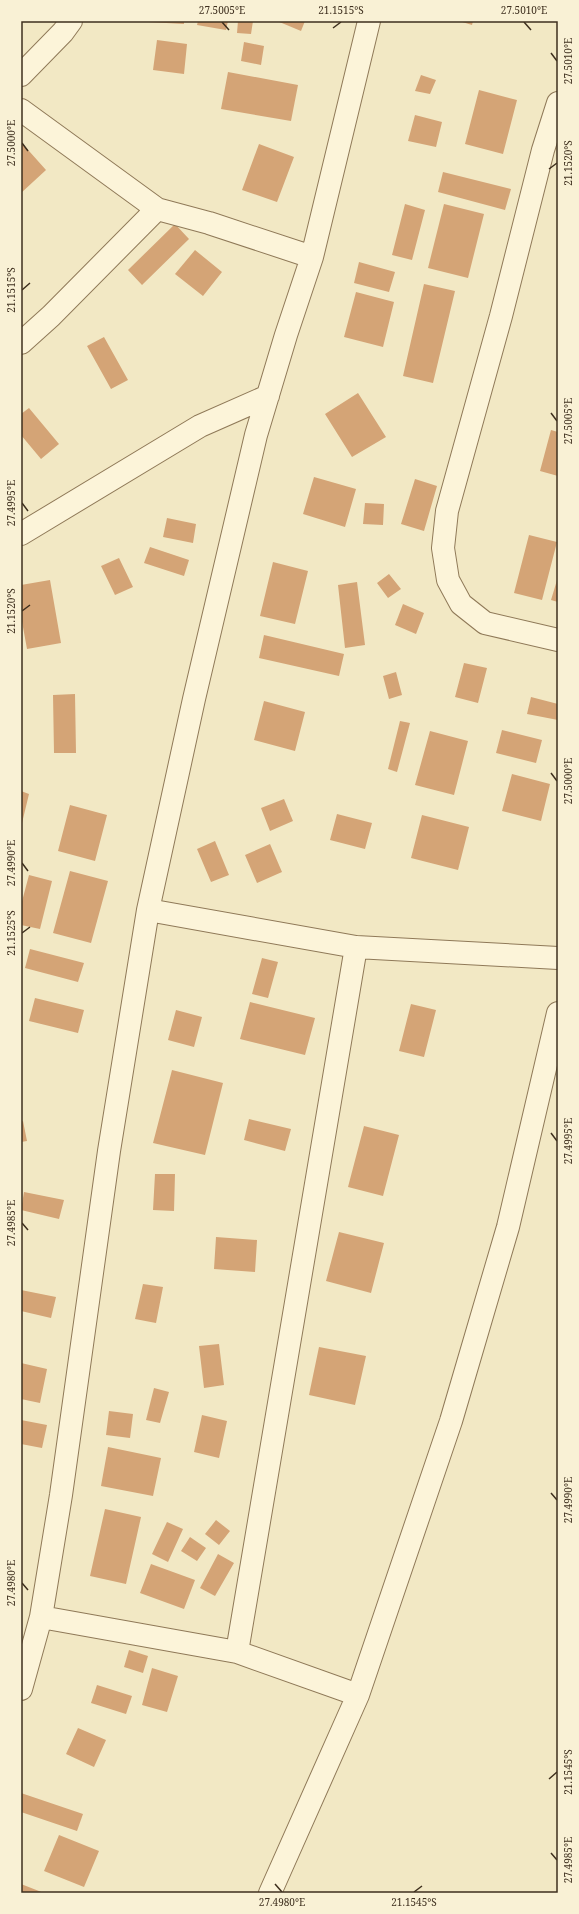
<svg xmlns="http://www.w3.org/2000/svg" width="579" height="1914" font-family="'Noto Serif',serif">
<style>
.building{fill:#d4a476}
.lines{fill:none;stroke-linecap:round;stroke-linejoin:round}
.minor-casing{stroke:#8f7958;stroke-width:24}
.minor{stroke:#fcf4d9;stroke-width:22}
.ticks{fill:none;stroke:#3e2f1e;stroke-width:1.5}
.neatline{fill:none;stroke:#3e2f1e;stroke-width:1.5}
.ticks-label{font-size:10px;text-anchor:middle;fill:#3e2f1e}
</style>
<rect width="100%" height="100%" fill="#f2e8c4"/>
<path class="building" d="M131 21H184V24Z
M198 21H228L226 30 197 25Z
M238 21H253L251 34 237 33Z
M277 21H305L301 31Z
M459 21H473L472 25Z
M157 40 187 44 184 74 153 70Z
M244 42 264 46 261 65 241 61Z
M228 72 298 85 291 121 221 109Z
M421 75 436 80 430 94 415 91Z
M479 90 517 100 503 154 465 144Z
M415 115 442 122 436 147 408 141Z
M21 142 46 170 21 193Z
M259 144 294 157 277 202 242 190Z
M443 172 511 189 505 210 438 192Z
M405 204 425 210 412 260 392 255Z
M444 204 484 214 468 278 428 268Z
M175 224 189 239 142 285 128 270Z
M195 250 222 272 203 296 175 274Z
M359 262 395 272 389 292 354 283Z
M424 284 455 291 433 383 403 376Z
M356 292 394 302 383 347 344 337Z
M104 337 128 380 111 389 87 346Z
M358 393 386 437 352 457 325 414Z
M29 408 59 444 41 459 21 435V414Z
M551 430 558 432V476L540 471Z
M314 477 356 489 345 527 303 514Z
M415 479 437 486 424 531 401 524Z
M365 503 384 504 383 525 363 524Z
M167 518 196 524 193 543 163 537Z
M529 535 557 542 542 600 514 593Z
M150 547 189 560 184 576 144 563Z
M119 558 133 587 115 595 101 566Z
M273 562 308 571 295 624 260 616Z
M389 574 401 589 388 598 377 583Z
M558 577V602L551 600Z
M50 580 61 643 27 649 21 616V585Z
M357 582 365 645 345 648 338 585Z
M403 604 424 613 416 634 395 625Z
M264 635 344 654 339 676 259 658Z
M464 663 487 668 478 703 455 697Z
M396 672 402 695 389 699 383 676Z
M75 694 76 753H54L53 695Z
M531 697 558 704V720L527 714Z
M264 701 305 712 295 751 254 740Z
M400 721 410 723 397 772 388 769Z
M502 730 542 740 536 763 496 753Z
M430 731 468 741 454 795 415 785Z
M512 774 550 784 541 821 502 811Z
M21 791 29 794 22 823H21Z
M284 799 293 821 270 831 261 808Z
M70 805 107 815 95 861 58 851Z
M337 814 372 823 365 849 330 840Z
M422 815 469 827 458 870 411 858Z
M215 841 229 875 211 882 197 849Z
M270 844 282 872 257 883 245 855Z
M70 871 108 881 91 943 53 933Z
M29 875 52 881 40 929 21 925V905Z
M30 949 84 963 78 982 25 968Z
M262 958 278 962 268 998 252 994Z
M35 998 84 1010 78 1033 29 1021Z
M250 1002 315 1018 305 1055 240 1039Z
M411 1004 436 1010 424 1057 399 1051Z
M176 1010 202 1017 194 1047 168 1040Z
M172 1070 223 1083 205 1155 153 1143Z
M249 1119 291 1129 285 1151 244 1140Z
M23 1121 27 1141 21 1142V1122Z
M364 1126 399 1135 383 1196 348 1187Z
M155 1174H175L174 1211 153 1210Z
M24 1192 64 1200 59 1219 21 1210Z
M339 1232 384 1243 371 1293 326 1281Z
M216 1237 257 1240 255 1272 214 1269Z
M143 1284 163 1287 156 1323 135 1319Z
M21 1290 56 1297 51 1318 21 1311Z
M219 1344 224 1385 204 1388 199 1346Z
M319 1347 366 1356 355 1405 309 1395Z
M21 1363 47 1369 40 1403 21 1399Z
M154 1388 169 1392 160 1423 146 1420Z
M109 1411 133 1414 130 1438 106 1435Z
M202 1415 227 1421 219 1458 194 1452Z
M21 1420 47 1425 42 1448 21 1444Z
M108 1447 161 1458 153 1496 101 1486Z
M105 1509 141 1517 126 1584 90 1576Z
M216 1520 230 1531 219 1545 205 1534Z
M167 1522 183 1529 168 1562 152 1554Z
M190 1537 206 1548 197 1561 181 1551Z
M218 1554 234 1563 215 1596 200 1588Z
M151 1564 195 1580 184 1609 140 1593Z
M129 1650 148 1656 143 1673 124 1667Z
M152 1668 178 1676 167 1712 142 1705Z
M97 1685 132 1696 126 1714 91 1703Z
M78 1728 106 1740 94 1767 66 1754Z
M21 1793 83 1814 77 1831 21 1812Z
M59 1835 99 1851 84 1887 44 1871Z
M21 1884 44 1893H21Z"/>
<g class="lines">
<defs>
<path id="minor" d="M21 75 63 32 71 21
M558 103 543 150 501 316 447 511 443 548 448 580 461 604 485 623 558 640
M21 110 157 209 209 223 312 257
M21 343 51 316 157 209
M21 534 200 426 268 396
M148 910 356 947 558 958
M41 1617 237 1652 358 1695
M237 1652 356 947
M21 1689 41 1617 61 1495 109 1151 148 910 194 699 256 435 286 335 312 257 369 21
M270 1893 358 1695 451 1421 508 1227 558 1013"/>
</defs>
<use href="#minor" class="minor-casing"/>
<use href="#minor" class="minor"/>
</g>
<path class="ticks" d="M222 22 229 30M524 22 531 30M333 28 341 22M551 53 557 61M22 143 28 151M549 169 557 163M22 290 30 283M551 413 557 421M22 503 28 511M22 611 30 605M551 773 557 781M22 863 28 871M22 933 30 927M551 1133 557 1141M22 1223 28 1230M551 1493 557 1500M22 1583 28 1590M549 1779 557 1772M551 1853 557 1860M275 1884 282 1892M414 1892 422 1886"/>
<rect width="579" height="1914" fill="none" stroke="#f9f1d5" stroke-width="44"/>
<rect x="22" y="22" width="535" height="1870" class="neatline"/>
<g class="ticks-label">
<text x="222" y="14">27.5005°E</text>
<text x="341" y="14">21.1515°S</text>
<text x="524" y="14">27.5010°E</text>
<text transform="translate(568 61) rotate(-90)" y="4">27.5010°E</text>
<text transform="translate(11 143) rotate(-90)" y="4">27.5000°E</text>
<text transform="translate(568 163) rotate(-90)" y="4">21.1520°S</text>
<text transform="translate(11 290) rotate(-90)" y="4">21.1515°S</text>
<text transform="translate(568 421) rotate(-90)" y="4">27.5005°E</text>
<text transform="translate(11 503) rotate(-90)" y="4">27.4995°E</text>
<text transform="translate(11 611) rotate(-90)" y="4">21.1520°S</text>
<text transform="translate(568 781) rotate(-90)" y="4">27.5000°E</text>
<text transform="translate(11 863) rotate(-90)" y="4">27.4990°E</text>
<text transform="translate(11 933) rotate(-90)" y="4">21.1525°S</text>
<text transform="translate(568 1141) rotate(-90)" y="4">27.4995°E</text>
<text transform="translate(11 1223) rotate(-90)" y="4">27.4985°E</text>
<text transform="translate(568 1500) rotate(-90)" y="4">27.4990°E</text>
<text transform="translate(11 1583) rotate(-90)" y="4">27.4980°E</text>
<text transform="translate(568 1772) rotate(-90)" y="4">21.1545°S</text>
<text transform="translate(568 1860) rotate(-90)" y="4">27.4985°E</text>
<text x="282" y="1906">27.4980°E</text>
<text x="414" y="1906">21.1545°S</text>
</g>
</svg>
